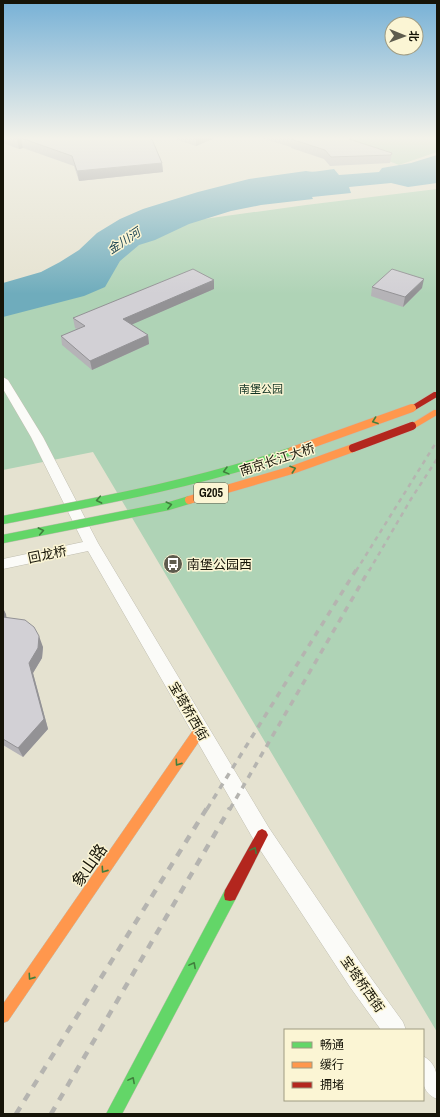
<svg xmlns="http://www.w3.org/2000/svg" width="440" height="1117" font-family="'Archivo Narrow','Noto Sans SC',sans-serif">
<style>
.green{fill:#afd3b6}
.water{fill:#6facbc}
.lines{fill:none;stroke-linecap:round;stroke-linejoin:round}
.street-casing{stroke:#c0beb0;stroke-width:1}
.fast-casing{stroke:#c0beb0;stroke-width:1}
.slow-casing{stroke:#c0beb0;stroke-width:1}
.jam-casing{stroke:#c0beb0;stroke-width:1}
.street{fill:#fbfbf8;fill-rule:evenodd}
.fast{fill:#63d668;fill-rule:evenodd}
.slow{fill:#ff974d;fill-rule:evenodd}
.jam{fill:#b3261e;fill-rule:evenodd}
.rail-far2{stroke:#b5b4b0;stroke-width:2.5;stroke-dasharray:4.5 4.5;stroke-linecap:butt}
.rail-far1{stroke:#b5b4b0;stroke-width:3.5;stroke-dasharray:6 6;stroke-linecap:butt}
.rail{stroke:#b5b4b0;stroke-width:4.5;stroke-dasharray:8 8;stroke-linecap:butt}
.fast-bridge-casing{stroke:#c0beb0;stroke-width:9;stroke-linecap:butt}
.slow-bridge-casing{stroke:#c0beb0;stroke-width:9;stroke-linecap:butt}
.jam-bridge-casing{stroke:#c0beb0;stroke-width:9;stroke-linecap:butt}
.fast-bridge{stroke:#63d668;stroke-width:8}
.slow-bridge{stroke:#ff974d;stroke-width:8}
.jam-bridge{stroke:#b3261e;stroke-width:8}
.wall{fill:#b5b3b7}
.shaded-wall{fill:#939295}
.building{fill:#d2d0d5;stroke:#939295}
.oneway{stroke:#407f3d}
.labels{text-anchor:middle;stroke-width:3;stroke-linejoin:round;paint-order:stroke}
.far-park-label{font-size:11px;fill:#113323;stroke:#fbf5d4}
.far-water-label{font-size:12px;font-style:italic;fill:#214856;stroke:#fbf5d4}
.shield{fill:#fbf5d4;stroke:#5b5845;stroke-width:1}
.shield-label{font-size:12px;font-weight:bold;fill:#161408}
.street-label{font-size:13px;fill:#161408;stroke:#fbf5d4}
.poi-label{font-size:13px;fill:#161408;stroke:#fbf5d4;text-anchor:start}
.near-street-label{font-size:16px;fill:#161408;stroke:#fbf5d4}
</style>
<rect width="100%" height="100%" fill="#e5e2d0"/>
<path class="green" d="M327 137H437V152L399 165Z
M437 189V1032L93 452 3 470V314L175 223 306 205Z"/>
<path class="water" d="M437 155V183L408 187 391 183 349 187 351 193 312 197 313 199 261 205 231 211 189 224 155 240 139 245 120 261 105 287 84 296 3 317V283L41 272 60 262 79 250 97 233 120 219 143 209 198 192 249 179 306 171C315 173 325 170 334 169L339 175 379 172 382 168 411 163Z"/>
<g class="lines">
<defs>
<path id="street" d="M3 377 8 380 43 437 98 543 269 828 366 971 403 1022 406 1030H381L350 987 255 842 88 551 3 569V559L83 542 31 437 3 389Z
M423 1056C440 1065 437 1081 437 1099 418 1091 423 1074 423 1056Z"/>
<path id="fast" d="M230 889 235 890 236 895 235 900 122 1114H106L225 890Z"/>
<path id="slow" d="M434 410H437V415L415 428H409L408 426Z
M200 725 204 726 205 730 204 734 8 1021 3 1023V1004L196 726Z"/>
<path id="jam" d="M434 392H437V397L415 410H409L408 408Z
M262 829 266 831 268 835 266 839 235 900 230 901 225 900 224 895 225 890 258 831Z"/>
</defs>
<use href="#street" class="street-casing"/>
<use href="#fast" class="fast-casing"/>
<use href="#slow" class="slow-casing"/>
<use href="#jam" class="jam-casing"/>
<use href="#street" class="street"/>
<use href="#fast" class="fast"/>
<use href="#slow" class="slow"/>
<use href="#jam" class="jam"/>
<path class="rail-far2" d="M356 571 437 441
M369 571 411 499 437 459"/>
<path class="rail-far1" d="M207 809 356 570
M230 809 369 570"/>
<path class="rail" d="M16 1114 207 808
M51 1114 230 808"/>
<defs>
<path id="fast-bridge" d="M3 520C101 501 198 483 292 451
M3 539 169 506 189 500"/>
<path id="slow-bridge" d="M292 451 412 408
M189 500 292 470 353 448"/>
<path id="jam-bridge" d="M353 448 412 426"/>
</defs>
<use href="#fast-bridge" class="fast-bridge-casing"/>
<use href="#slow-bridge" class="slow-bridge-casing"/>
<use href="#jam-bridge" class="jam-bridge-casing"/>
<use href="#fast-bridge" class="fast-bridge"/>
<use href="#slow-bridge" class="slow-bridge"/>
<use href="#jam-bridge" class="jam-bridge"/>
</g>
<path class="wall" d="M3 137H151L162 163 163 172 79 181 74 166 23 148 19 149 3 143Z
M169 137H217L196 146Z
M258 137H352V140L392 153 390 163 330 166 324 159 291 148V147Z
M372 287 422 288 403 307 371 296Z
M214 289 132 324 148 335 149 344 92 370 62 345 61 336 77 329 75 328 73 318Z
M3 608 6 617 43 647 42 658 33 673 48 729 23 757 3 745Z"/>
<path class="shaded-wall" d="M196 137H217L196 146Z
M21 138 23 148 19 149 17 139Z
M162 163 163 172 79 181 77 171Z
M424 279 422 288 403 307 405 297Z
M214 280V289L124 328 123 319Z
M148 335 149 344 92 370 90 361Z
M3 608 6 614 8 628 3 617Z
M39 636 43 647 42 658 33 673 48 729 23 757 18 748 29 663Z"/>
<path class="building" d="M12 137H151L162 163 77 171 72 156 21 138 17 139Z
M288 137H352L349 139 392 153 391 155 331 157 325 150 291 139H293Z
M193 269 214 280 123 319 148 335 90 361 61 336 85 326 73 318Z
M392 269 424 279 405 297 372 287Z
M3 616V617L25 620 34 627 39 636 38 648 29 663 44 719 18 748 3 739Z"/>
<defs><path id="oneway-chevron" d="M-2-3.5L2.5 0L-2 3.5" fill="none" stroke-width="1.6" stroke-linecap="round" stroke-linejoin="round"/></defs>
<g class="oneway">
<use href="#oneway-chevron" transform="translate(375 421) rotate(160)"/>
<use href="#oneway-chevron" transform="translate(293 469) rotate(-19)"/>
<use href="#oneway-chevron" transform="translate(226 471) rotate(165)"/>
<use href="#oneway-chevron" transform="translate(99 500) rotate(169)"/>
<use href="#oneway-chevron" transform="translate(169 505) rotate(-14)"/>
<use href="#oneway-chevron" transform="translate(41 531) rotate(-11)"/>
<use href="#oneway-chevron" transform="translate(178 763) rotate(125)"/>
<use href="#oneway-chevron" transform="translate(254 850) rotate(-62)"/>
<use href="#oneway-chevron" transform="translate(104 870) rotate(125)"/>
<use href="#oneway-chevron" transform="translate(193 965) rotate(-62)"/>
<use href="#oneway-chevron" transform="translate(31 977) rotate(125)"/>
<use href="#oneway-chevron" transform="translate(132 1080) rotate(-62)"/>
</g>
<linearGradient id="sky" x2="0" y2="1"><stop stop-color="#77b1d6"/><stop offset="0.47" stop-color="#f3f2ea"/><stop offset="1" stop-color="#f3f2ea" stop-opacity="0"/></linearGradient>
<rect width="440" height="294" fill="url(#sky)"/>
<defs>
<symbol id="bus-disc" viewBox="-11 -11 22 22"><circle r="9.5" fill="#5e5c4e" stroke="#fbf5d4"/><path d="M-5-6H5V4H4V6H2V4H-2V6H-4V4H-5ZM-3.5-4V0h7V-4ZM-3.5 1.2v1.5H-2V1.2ZM2 1.2v1.5H3.5V1.2Z" fill="#fff"/></symbol>
</defs>
<g fill-rule="evenodd">
<use href="#bus-disc" x="162" y="553" width="22" height="22"/>
</g>
<g class="labels">
<g class="far-park-label">
<text x="261" y="393">南堡公园</text>
</g>
<g class="far-water-label">
<text transform="translate(124 241) rotate(-33)" y="4">金川河</text>
</g>
<rect class="shield" x="194" y="483" width="34" height="20" rx="3"/>
<g class="shield-label">
<text x="211" y="497">G205</text>
</g>
<g class="street-label">
<text transform="translate(277 459) rotate(-18)" y="5">南京长江大桥</text>
<text transform="translate(47 554) rotate(-12)" y="5">回龙桥</text>
<text transform="translate(189 711) rotate(60)" y="5">宝塔桥西街</text>
<text transform="translate(363 984) rotate(55)" y="5">宝塔桥西街</text>
</g>
<g class="poi-label">
<text x="187" y="569">南堡公园西</text>
</g>
<g class="near-street-label">
<text transform="translate(89 865) rotate(-55)" y="6">象山路</text>
</g>
</g>
<rect width="440" height="1117" fill="none" stroke="#161408" stroke-width="8"/>
<rect x="284" y="1029" width="140" height="72" fill="#fbf5d4" stroke="#9f9b82"/>
<rect x="292" y="1042" width="20" height="6" fill="#63d668" stroke="#9f9b82"/>
<text x="320" y="1049" font-size="12" fill="#161408">畅通</text>
<rect x="292" y="1062" width="20" height="6" fill="#ff974d" stroke="#9f9b82"/>
<text x="320" y="1069" font-size="12" fill="#161408">缓行</text>
<rect x="292" y="1082" width="20" height="6" fill="#b3261e" stroke="#9f9b82"/>
<text x="320" y="1089" font-size="12" fill="#161408">拥堵</text>
<g transform="translate(404 36) rotate(91)"><circle r="19" fill="#fbf5d4" stroke="#9f9b82"/>
<path d="M0-3L7 15L0 10L-7 15Z" fill="#5e5c4e"/>
<text y="-6" font-size="11" font-weight="bold" text-anchor="middle" fill="#161408">北</text>
</g>
</svg>
